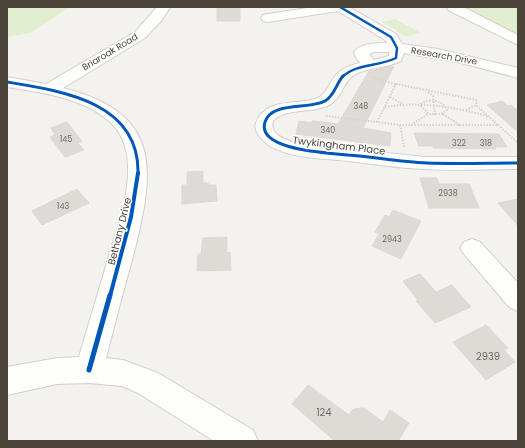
<svg xmlns="http://www.w3.org/2000/svg" width="525" height="448" font-family="Poppins,sans-serif">
<style>
.green{fill:#e1eecf}
.building{fill:#dedbd6;stroke:#dcd9d4}
.lines{fill:none;stroke-linecap:round;stroke-linejoin:round}
.minor-casing{stroke:#d2d0cb;stroke-width:2}
.path{stroke:#d3d2cc;stroke-width:2;stroke-dasharray:1.5 1.5;stroke-linecap:butt}
.minor{fill:#fdfdfc;fill-rule:evenodd}
.cycleway-far3-casing{stroke:#fff;stroke-width:4}
.cycleway-far2-casing{stroke:#fff;stroke-width:5}
.cycleway-far1-casing{stroke:#fff;stroke-width:6}
.cycleway-casing{stroke:#fff;stroke-width:8}
.cycleway-far3{stroke:#0057b8;stroke-width:2.5}
.cycleway-far2{stroke:#0057b8;stroke-width:3}
.cycleway-far1{stroke:#0057b8;stroke-width:4}
.cycleway{stroke:#0057b8;stroke-width:5}
.labels{text-anchor:middle;stroke-width:3;stroke-linejoin:round;paint-order:stroke}
.number-label{font-size:8px;fill:#706a61}
.far-street-label{font-size:9px;fill:#4b4439;stroke:#fff}
.street-label{font-size:10px;fill:#4b4439;stroke:#fff}
.near-number-label{font-size:10px;fill:#706a61}
</style>
<rect width="100%" height="100%" fill="#f4f2ee"/>
<path class="green" d="M7 7H70L30 33 7 37Z
M466 7H518V36Z
M395 19 419 32H420L407 37 382 22Z"/>
<path class="building" d="M217 7H240V21H217Z
M394 66 363 128 391 133 390 146 296 134 299 121 312 123V121L338 124 369 71Z
M502 101 508 106 511 105 518 111V132L487 105Z
M67 122 82 141 78 143 84 150 65 157 50 137 55 135 51 128Z
M414 133 499 134 507 147H495L496 149 433 148V146H419Z
M203 171V183H208L209 185H216L217 201 182 204V185H187V172Z
M420 178H437L439 184H469L479 208H429Z
M77 189 89 203 42 225 32 211Z
M518 199V226L498 203Z
M393 210 421 221 401 259 372 246 379 234 375 232 385 215 389 217Z
M227 237V253L230 252 231 270 197 271 198 254H201L203 238Z
M420 274 436 292 452 285 471 307 435 323 416 301 418 300 403 281Z
M486 325 508 348 504 350 515 362 486 380 453 342Z
M308 385 349 415 353 409 364 408 383 422 390 410 409 423 398 441H335L292 404Z"/>
<g class="lines">
<defs>
<path id="minor" d="M157 7H170L162 20 145 38 63 88C162 113 155 169 134 253 124 288 115 323 106 358L123 360 158 373 253 430 258 441H214L138 393 122 386 89 383 57 384 7 395V367L57 358 79 357C89 322 100 287 110 252 119 224 129 195 128 166 128 153 123 135 114 126 88 98 43 93 7 87V77L46 84 135 32Z
M314 7H349L396 34 402 44 438 49 510 66 518 68V78L462 63 404 53 401 61C387 68 368 67 354 75 342 83 342 99 329 105 323 108 317 109 311 110 302 111 264 112 274 131 279 139 293 142 301 144L425 157H518V169C487 169 455 171 424 169 398 168 374 164 348 161 323 158 276 159 260 137 257 133 254 128 256 123 258 115 266 109 273 106 286 101 301 103 315 99 327 95 328 84 336 75 342 68 351 65 360 63L355 56 354 52C360 43 377 43 387 43L385 40 338 11 268 22 263 21 261 18 263 15 268 14ZM374 52H389V56L374 60 369 54Z
M447 7H463L518 35V45L448 10Z
M472 239 480 242 518 283V311L509 307 464 254 460 248 464 242Z"/>
</defs>
<use href="#minor" class="minor-casing"/>
<path class="path" d="M374 77 396 85
M396 84 476 100 477 106 498 125H400L377 122Z
M428 92 433 96 435 115
M390 97 403 104
M426 101C435 100 443 101 447 110L441 114H429L421 106V104Z
M385 107C418 101 455 107 487 116
M466 110 477 105
M443 114 461 126
M326 116 377 122
M400 125 404 147
M411 125 428 114
M498 125 518 143"/>
<use href="#minor" class="minor"/>
<defs>
<path id="cycleway-far3" d="M340 7 391 37 397 48 396 58C378 67 357 63 342 77"/>
<path id="cycleway-far2" d="M343 76C336 84 335 95 325 101 309 110 272 101 265 122 256 151 332 153 348 155 374 157 400 162 427 163 457 164 488 163 518 163
M7 82C62 91 140 102 138 174"/>
<path id="cycleway-far1" d="M110 296 131 217 138 173"/>
<path id="cycleway" d="M89 370 110 295"/>
</defs>
<use href="#cycleway-far3" class="cycleway-far3-casing"/>
<use href="#cycleway-far2" class="cycleway-far2-casing"/>
<use href="#cycleway-far1" class="cycleway-far1-casing"/>
<use href="#cycleway" class="cycleway-casing"/>
<use href="#cycleway-far3" class="cycleway-far3"/>
<use href="#cycleway-far2" class="cycleway-far2"/>
<use href="#cycleway-far1" class="cycleway-far1"/>
<use href="#cycleway" class="cycleway"/>
</g>
<g class="labels">
<g class="number-label">
<text x="361" y="109">348</text>
<text x="328" y="133">340</text>
<text x="66" y="142">145</text>
<text x="459" y="146">322</text>
<text x="486" y="146">318</text>
<text x="448" y="196">2938</text>
<text x="63" y="209">143</text>
<text x="392" y="242">2943</text>
</g>
<g class="far-street-label">
<text transform="translate(110 52) rotate(-31)" y="3">Briaroak Road</text>
<text transform="translate(444 56) rotate(10)" y="3">Research Drive</text>
</g>
<g class="street-label">
<text transform="translate(339 145) rotate(7)" y="4">Twykingham Place</text>
<text transform="translate(119 231) rotate(-76)" y="4">Bethany Drive</text>
</g>
<g class="near-number-label">
<text x="488" y="360">2939</text>
<text x="324" y="416">124</text>
</g>
</g>
<rect width="525" height="448" fill="none" stroke="#4b4439" stroke-width="16"/>
</svg>
